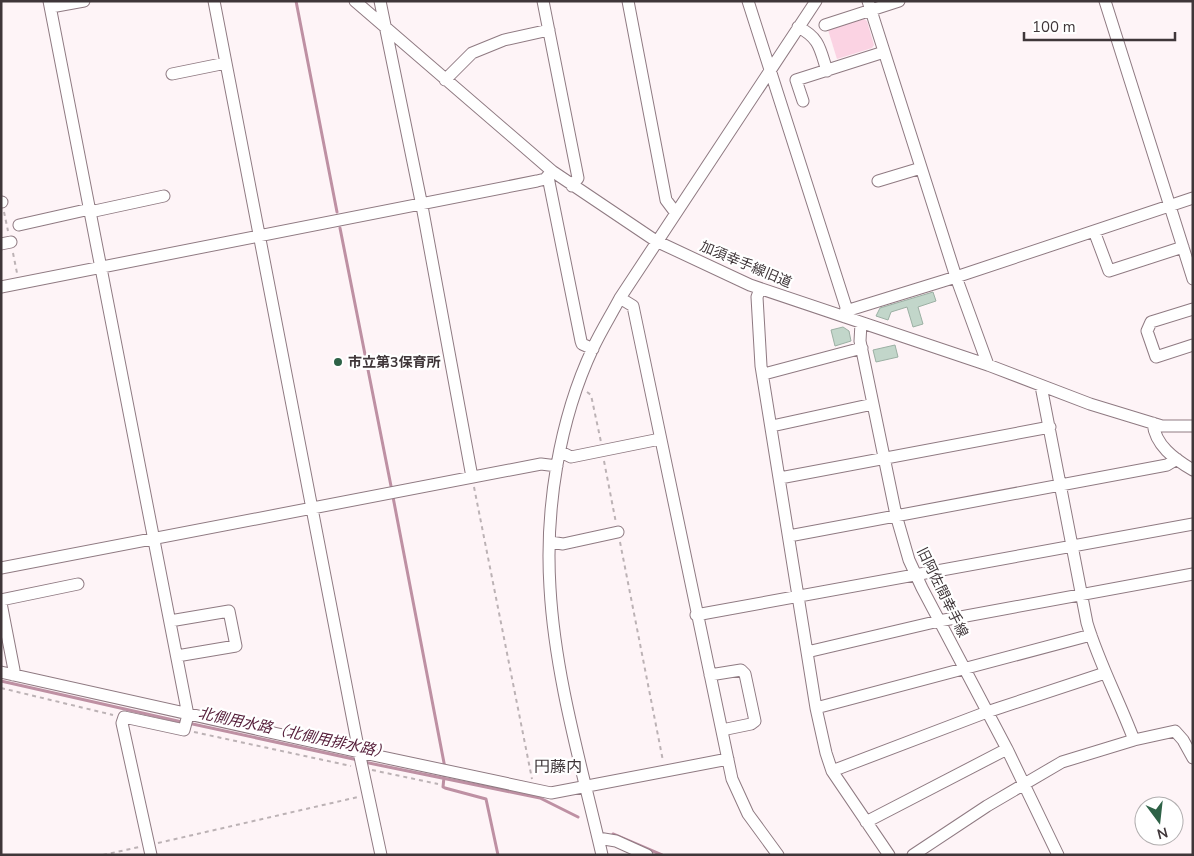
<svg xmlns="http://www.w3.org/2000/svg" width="1194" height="856" font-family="'Nunito Sans','Noto Sans JP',sans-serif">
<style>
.green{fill:#fbd3e3}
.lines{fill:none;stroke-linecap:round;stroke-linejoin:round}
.stream{stroke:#be90a3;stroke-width:3}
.building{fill:#c2d6ca;stroke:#9cb0a4}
.minor-casing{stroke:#8f7a82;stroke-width:13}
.path{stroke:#bcb2b5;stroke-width:2;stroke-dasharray:4 4;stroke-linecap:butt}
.minor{stroke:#fff;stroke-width:11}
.poi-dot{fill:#2e6247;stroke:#fff;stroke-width:2}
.labels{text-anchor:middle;stroke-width:4.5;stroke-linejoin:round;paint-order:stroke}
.street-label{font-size:14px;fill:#3f3639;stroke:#fff}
.poi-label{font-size:14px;font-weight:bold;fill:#3f3639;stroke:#fff;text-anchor:start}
.water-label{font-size:15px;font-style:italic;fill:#531b37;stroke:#fff}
.quarter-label{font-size:16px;fill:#3f3639;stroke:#fff}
</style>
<rect width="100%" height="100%" fill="#fef4f7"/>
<path class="green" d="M864 19 867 21 874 45 872 48 837 59 828 30Z"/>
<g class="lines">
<path class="stream" d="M296 1 337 212
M340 228 391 486
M393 497 445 768
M1 681 182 722
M188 723 358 760
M364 762 540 798 578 817
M444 777 443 787 445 788 486 799 498 855
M613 834 662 855"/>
</g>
<path class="building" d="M933 292 936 301 918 307 923 324 913 327 907 307 891 312 888 320 876 316 880 308Z
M843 327 849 331 851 341 835 346 831 330Z
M895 345 898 357 876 362 873 350Z"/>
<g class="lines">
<defs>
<path id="minor" d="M49 1 188 715 184 730 124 717 122 723 151 855
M214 1 359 752 381 855
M355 1 552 171 656 241 750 285 988 365 1090 404 1162 426H1193
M380 1 422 206 472 477
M543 1 578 178 572 186
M628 1 666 200 675 212
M748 1 846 307 845 317
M868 1 956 277 988 365
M1105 1 1193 279
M51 7 84 1
M825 25 899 1
M798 27C820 38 820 49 827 71
M172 74 226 63
M445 80 472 53 504 40 549 30
M803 101 796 80 884 52
M548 177 581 341 582 344 593 349
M878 181 921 168
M1 202H2
M90 212 164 196
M19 225 90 209
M1094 231 1109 271 1183 247
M1 244 11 242
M1 287 537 181 545 179 552 171
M760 289 757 297 761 366 816 708 826 753 832 771 889 855
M620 298 633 306 732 779 748 814 778 855
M1193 309 1151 322 1147 331 1156 357 1193 345
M846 311 956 277 1193 198
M861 323 860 341 896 515 909 560 922 588 1007 749 1058 855
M764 374 862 348
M1041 386 1087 623C1099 663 1119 700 1134 740
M1153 423C1155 445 1174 459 1193 470
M772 426 873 404
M561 452 571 457 660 439
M780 478 1050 427
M789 536 1167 465 1177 459
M550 542 563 544 618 532
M1 568 541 464 557 466
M1 600 78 584
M1 603 14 670 13 675
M696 615 1193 524
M170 621 229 611 236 646 177 656
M807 652 939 621 1193 574
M1 672 359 752 551 793 728 759
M710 675 741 670 745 674 755 721 751 724 722 730
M816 708 1091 635
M832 771 987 712 1105 673
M866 822 1007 749
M598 838 616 841 647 855
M602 855C582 768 555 677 550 588 545 509 559 420 593 348 601 331 611 315 620 298L816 1
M913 855 987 806 1062 762 1134 740 1175 731 1183 740 1193 758"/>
</defs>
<use href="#minor" class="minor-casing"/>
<path class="path" d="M4 212 8 231
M13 253 17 273
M587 392 591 395 601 442
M604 461 616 523
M474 487 532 779
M620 542 663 761
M1 688 113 715
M194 732 351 766
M372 770 438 784
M158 843 358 797
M103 855 139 847"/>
<use href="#minor" class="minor"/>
</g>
<circle class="poi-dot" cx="338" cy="362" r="5"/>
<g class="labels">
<g class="street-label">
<text transform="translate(746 264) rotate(23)" y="5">加須幸手線旧道</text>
<text transform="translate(943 592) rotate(64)" y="5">旧阿佐間幸手線</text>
</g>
<g class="poi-label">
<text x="348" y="367">市立第3保育所</text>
</g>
<g class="water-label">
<text transform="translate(294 733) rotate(12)" y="5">北側用水路（北側用排水路）</text>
</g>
<g class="quarter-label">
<text x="558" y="772">円藤内</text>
</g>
</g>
<rect width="1194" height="856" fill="none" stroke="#3f3639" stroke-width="5"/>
<g transform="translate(1159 821) rotate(165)"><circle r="24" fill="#ffffff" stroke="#b2afb0"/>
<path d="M0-4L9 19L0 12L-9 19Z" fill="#2e6247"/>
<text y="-8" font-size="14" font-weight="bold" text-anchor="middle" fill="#3f3639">N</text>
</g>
<path d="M1024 32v8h151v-8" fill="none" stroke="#3f3639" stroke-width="2.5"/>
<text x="1032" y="32" font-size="15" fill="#3f3639" stroke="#ffffff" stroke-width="4" paint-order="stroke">100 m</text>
</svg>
